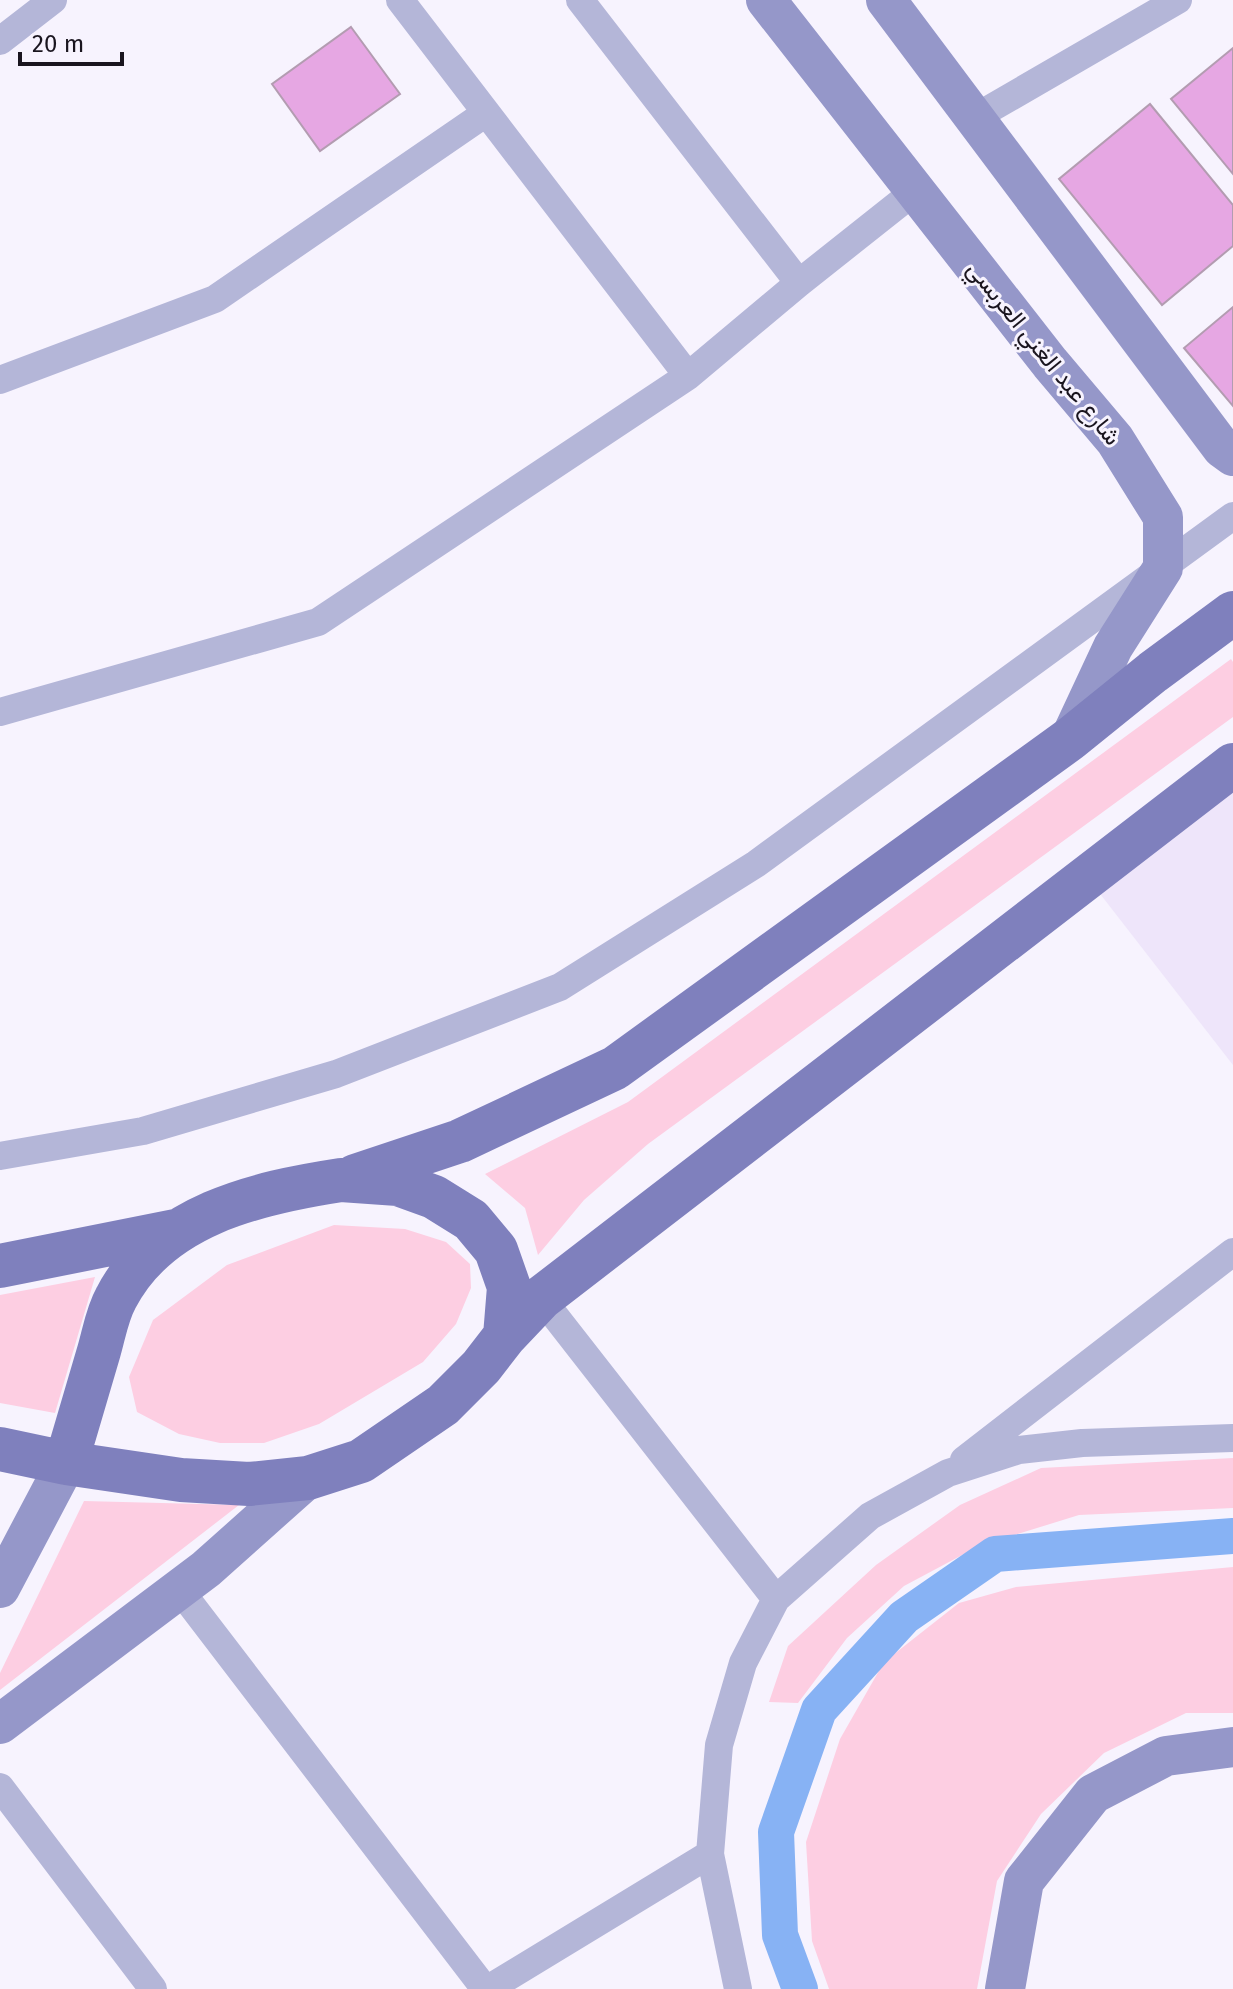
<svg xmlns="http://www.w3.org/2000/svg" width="1233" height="1989" font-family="'Fira Sans',Vazirmatn,sans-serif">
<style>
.built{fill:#eee5fa}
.green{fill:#fdcee2}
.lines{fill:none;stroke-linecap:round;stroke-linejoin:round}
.canal{stroke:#87b2f4;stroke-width:36}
.building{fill:#e6a7e3;stroke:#b39cb1;stroke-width:2}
.street{stroke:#b4b6d8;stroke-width:28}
.secondary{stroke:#9597c9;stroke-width:40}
.primary{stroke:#7f80bd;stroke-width:44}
.labels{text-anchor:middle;stroke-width:6;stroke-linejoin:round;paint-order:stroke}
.street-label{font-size:24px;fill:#1a151f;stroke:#f7f3fe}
</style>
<rect width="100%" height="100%" fill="#f7f3fe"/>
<path class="built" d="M1233 765V1065L1087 877Z"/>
<path class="green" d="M1231 659 1233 662V717L648 1144 584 1200 538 1255 525 1208 485 1174 628 1102Z
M334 1225 405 1229 446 1242 470 1264 471 1288 456 1324 423 1362 319 1424 264 1443H220L179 1434 137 1412 129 1377 153 1320 227 1265Z
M95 1277 55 1413 0 1403V1295Z
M1233 1458V1508L1079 1515 979 1546 904 1586 847 1638 798 1703 769 1702 788 1646 876 1565 960 1505 1041 1468Z
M84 1501 239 1505 0 1690V1673Z
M1233 1567V1713H1186L1104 1753 1041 1814 997 1881 977 1989H829L812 1941 806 1842 840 1739 884 1662 959 1603 1016 1587Z"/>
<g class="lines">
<path class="canal" d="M800 1989 780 1935 776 1832 819 1710 904 1617 995 1554 1233 1536"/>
</g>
<path class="building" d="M351 27 400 94 320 151 272 84Z
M1233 48V174L1171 99Z
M1150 104 1233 205V246L1162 305 1059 179Z
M1233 307V406L1184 348Z"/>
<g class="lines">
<path class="street" d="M400 0 688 376
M0 41 53 0
M974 118 1178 0
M799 283 915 191
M0 380 215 299 486 113
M0 712 318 622 688 376 799 283 580 0
M0 1156 143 1131 336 1074 560 987 756 864 1233 516
M541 1298 776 1599
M964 1460 1233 1252
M179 1589 485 1989
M0 1787 153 1989
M488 1989 710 1854
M738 1989 710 1854 719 1745 743 1663 776 1599 870 1516 948 1473 1019 1450 1082 1443 1233 1438"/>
<path class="secondary" d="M766 0 1050 363 1115 440 1163 517V568L1113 647 1070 739
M886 0 1222 448 1233 456
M0 1588 66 1463
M0 1724 206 1569 308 1478
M1005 1989 1024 1881 1093 1794 1166 1756 1233 1747"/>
<path class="primary" d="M355 1176 460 1141 615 1068 1070 739 1153 672 1233 613
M341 1180 398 1184 434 1197 471 1220 496 1250 509 1287 505 1336 481 1367 443 1405 361 1461 308 1478 249 1484 181 1480 66 1463C77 1426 88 1389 99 1351 104 1334 107 1314 116 1298 159 1215 256 1193 341 1180Z
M0 1266 175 1231
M505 1336 541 1298 1233 765
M0 1449 66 1463"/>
</g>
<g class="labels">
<g class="street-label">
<text transform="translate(1044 353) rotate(51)" y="8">شارع عبد الغني العربسي</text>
</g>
</g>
<path d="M20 52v12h102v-12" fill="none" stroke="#1a151f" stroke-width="4"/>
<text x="32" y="52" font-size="24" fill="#1a151f" stroke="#f7f3fe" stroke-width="6" paint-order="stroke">20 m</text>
</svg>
